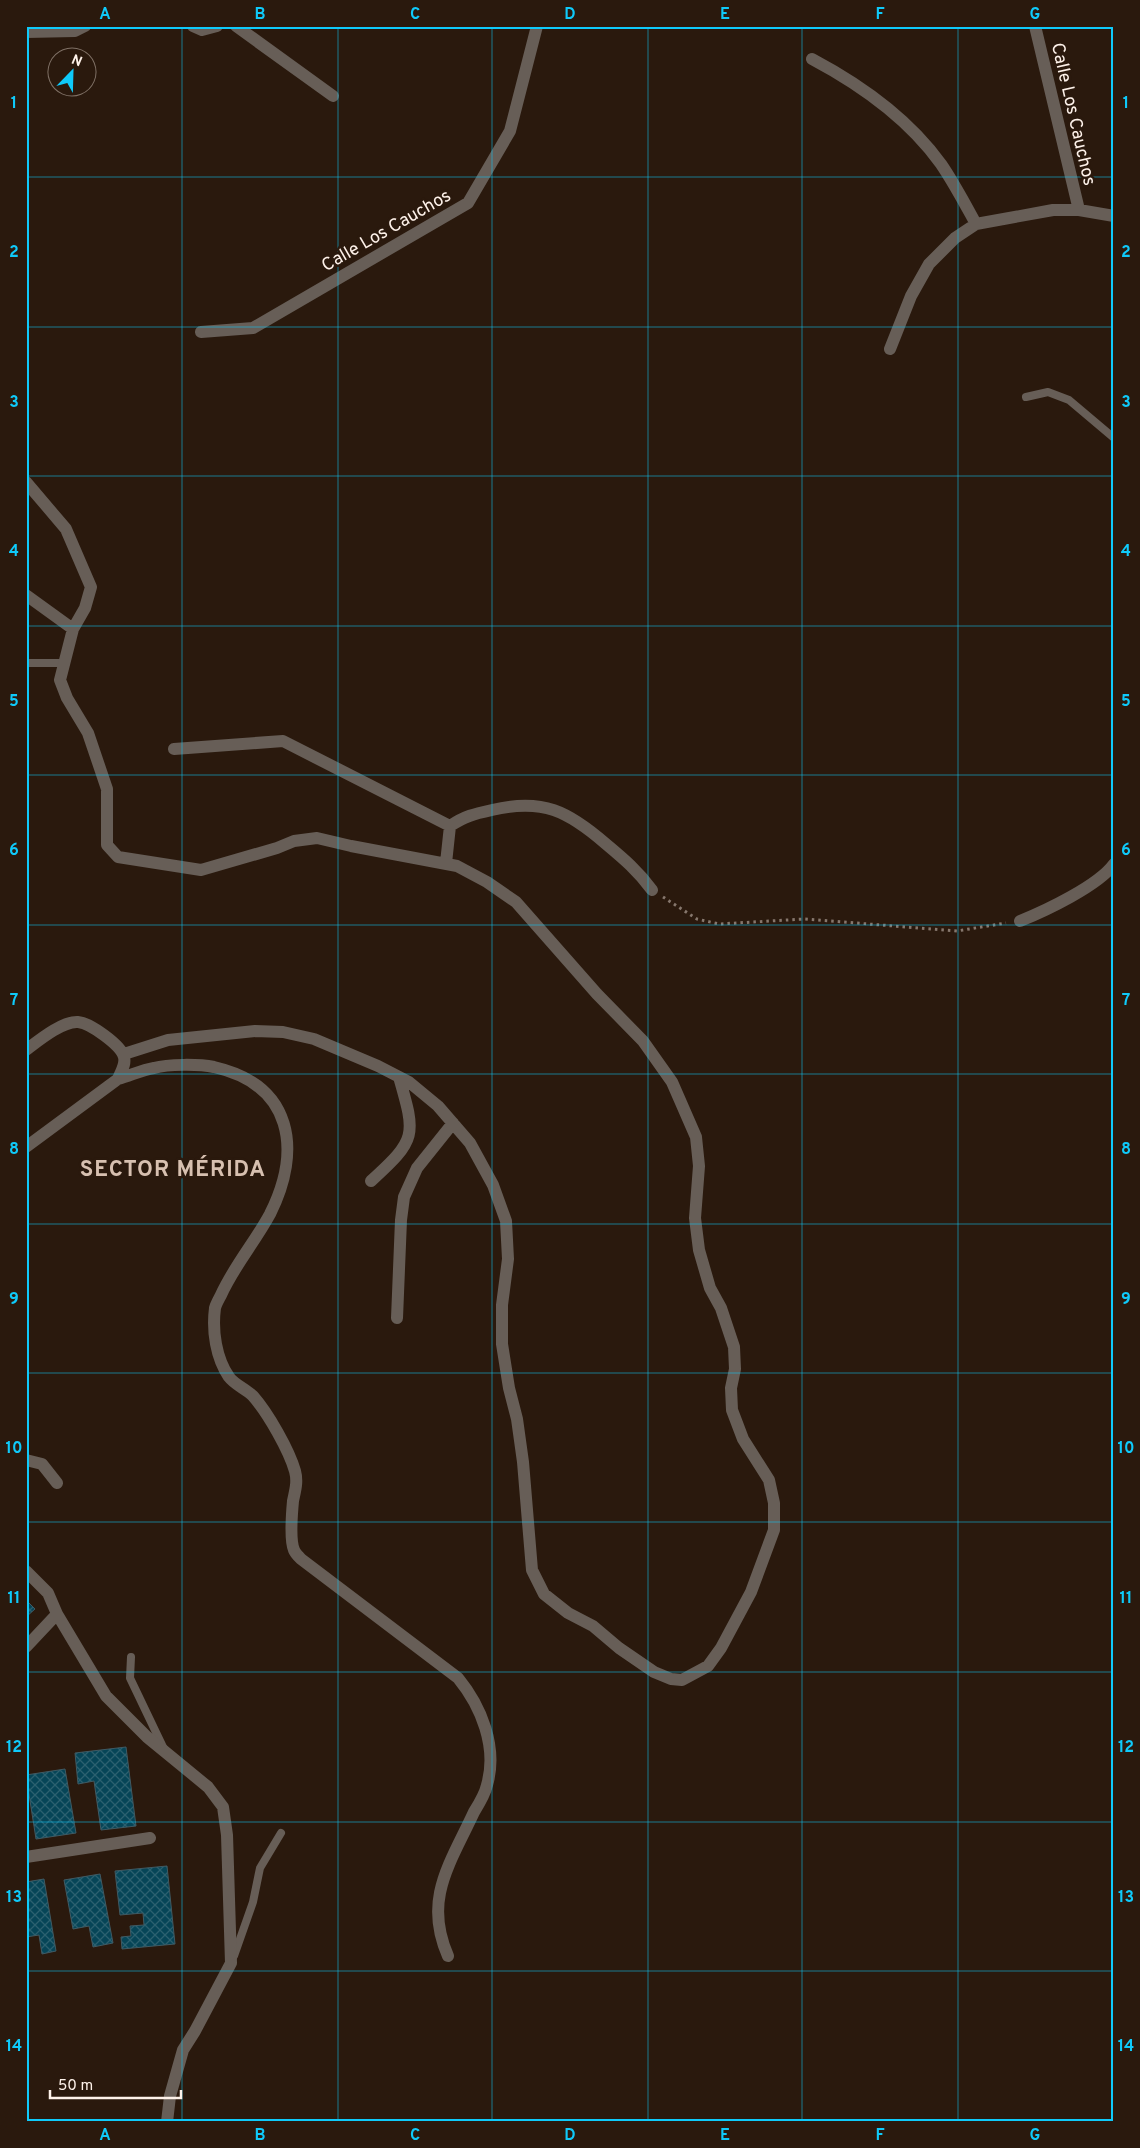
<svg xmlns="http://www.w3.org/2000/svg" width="1140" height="2148" font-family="Overpass,sans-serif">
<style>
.building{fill:url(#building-cross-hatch);stroke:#405a63}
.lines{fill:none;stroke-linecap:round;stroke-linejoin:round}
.path{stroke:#86776d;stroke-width:3;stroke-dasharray:2.5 4;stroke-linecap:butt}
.service{stroke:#675e57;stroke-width:8}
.minor{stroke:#675e57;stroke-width:12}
.grid{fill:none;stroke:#0fcafa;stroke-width:1;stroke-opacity:0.55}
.labels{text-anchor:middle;stroke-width:5;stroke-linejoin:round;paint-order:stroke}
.street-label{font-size:18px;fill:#fef2ea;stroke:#2a190d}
.district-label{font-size:22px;font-weight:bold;letter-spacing:1px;fill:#d7c0b0;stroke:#2a190d}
.neatline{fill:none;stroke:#0fcafa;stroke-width:2}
.grid-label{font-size:16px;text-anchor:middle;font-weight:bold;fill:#0fcafa}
</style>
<defs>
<pattern id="building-cross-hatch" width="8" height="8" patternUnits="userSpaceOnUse" patternTransform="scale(1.25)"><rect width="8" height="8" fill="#064557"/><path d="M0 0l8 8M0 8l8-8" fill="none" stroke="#2b606f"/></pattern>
</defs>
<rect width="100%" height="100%" fill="#2a190d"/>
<path class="building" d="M26 1600 35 1609 26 1617Z
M126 1747 136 1826 101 1830 94 1781 78 1784 75 1753Z
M65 1769 76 1833 36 1839 26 1775Z
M167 1866 175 1944 122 1949 121 1937 131 1936 130 1926 144 1925 143 1913 120 1915 115 1871Z
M100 1874 113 1943 93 1947 89 1926 73 1929 64 1880Z
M44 1879 56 1951 42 1954 39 1935 26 1937V1882Z"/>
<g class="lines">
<path class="path" d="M663 897 697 919 719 924 805 919 957 931 1006 923"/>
<path class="service" d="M1026 397 1048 392 1069 400 1114 438
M26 663H65
M131 1657 130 1678 163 1747
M234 1956 253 1902 260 1868 281 1833"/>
<path class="minor" d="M193 26 202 30 217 26
M236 26 333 96
M1035 26 1079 210
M26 32 75 31 85 26
M812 59C861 85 908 118 941 164 954 183 965 204 976 224
M201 332 253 328 468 203 510 131 537 26
M890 349 911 296 929 264 955 238 976 224 1053 210H1079L1114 216
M26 482 66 529 91 587 85 608 73 629
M26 595 73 629 60 680 67 698 88 733 107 789V845L118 857 201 870 277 848 294 841 317 838 351 846 457 866 487 882 516 902 597 994 643 1041 672 1082 696 1137 699 1166 695 1218 699 1250 710 1288 721 1308 734 1347 735 1369 731 1388 732 1410 743 1439 769 1480 774 1503V1530L751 1592 721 1648 708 1666 682 1680 671 1679 654 1672 619 1648 593 1626 568 1613 544 1594 532 1570 523 1462 517 1419 509 1388 502 1344V1305L508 1259 506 1221 493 1185 470 1143 438 1106 409 1082 378 1066 314 1039 283 1032 255 1031 168 1040 124 1054
M174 749 283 741 450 826
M446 863 450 826C465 816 474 814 492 810 543 798 568 811 606 844 624 859 638 871 652 890
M1020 921C1045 911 1098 886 1114 864
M26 1050C38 1041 62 1021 78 1022 90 1023 121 1045 124 1057 126 1065 121 1071 118 1079L26 1147
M118 1079C130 1076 141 1070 154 1068 168 1064 199 1064 214 1067 293 1085 302 1150 270 1214 255 1242 234 1266 221 1295 219 1299 216 1304 215 1308 212 1331 216 1358 229 1377 235 1385 246 1389 253 1396 268 1413 289 1450 295 1471 298 1482 295 1491 293 1501 292 1512 290 1541 294 1550 295 1553 299 1557 301 1559L458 1678C481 1706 498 1747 487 1785 485 1794 479 1804 474 1812 450 1864 423 1899 448 1956
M371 1181C417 1139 416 1136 399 1077
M397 1318 401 1220 404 1197 417 1168 453 1123
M26 1460 42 1464 57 1483
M26 1571 48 1593 57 1614 106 1696 147 1737 208 1787 223 1807 227 1835 231 1963 195 2031 183 2050 170 2096 167 2122
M26 1647 57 1614
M26 1857 150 1838"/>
</g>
<path class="grid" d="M182 26V2122M338 26V2122M492 26V2122M648 26V2122M802 26V2122M958 26V2122M26 177H1114M26 327H1114M26 476H1114M26 626H1114M26 775H1114M26 925H1114M26 1074H1114M26 1224H1114M26 1373H1114M26 1522H1114M26 1672H1114M26 1822H1114M26 1971H1114"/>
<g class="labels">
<g class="street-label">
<text transform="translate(1074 114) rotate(77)" y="6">Calle Los Cauchos</text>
<text transform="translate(386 230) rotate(-30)" y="6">Calle Los Cauchos</text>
</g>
<g class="district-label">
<text x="173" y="1176">SECTOR MÉRIDA</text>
</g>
</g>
<rect width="1140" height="2148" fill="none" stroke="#2a190d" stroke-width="55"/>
<g transform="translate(72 72) rotate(23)"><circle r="24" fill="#2a190d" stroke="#7f7065"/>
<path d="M0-4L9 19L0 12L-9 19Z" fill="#0fcafa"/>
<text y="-8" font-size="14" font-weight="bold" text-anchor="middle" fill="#fef2ea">N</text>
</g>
<path d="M50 2090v8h131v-8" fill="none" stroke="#fef2ea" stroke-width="2.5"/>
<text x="58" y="2090" font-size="15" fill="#fef2ea" stroke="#2a190d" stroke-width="4" paint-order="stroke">50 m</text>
<rect x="28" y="28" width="1084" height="2092" class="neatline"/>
<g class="grid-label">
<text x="105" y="19">A</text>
<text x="260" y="19">B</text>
<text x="415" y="19">C</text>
<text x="570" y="19">D</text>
<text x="725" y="19">E</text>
<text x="880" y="19">F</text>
<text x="1035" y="19">G</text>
<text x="14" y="108">1</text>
<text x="1126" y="108">1</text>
<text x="14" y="257">2</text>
<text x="1126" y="257">2</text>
<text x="14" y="407">3</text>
<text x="1126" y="407">3</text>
<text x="14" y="556">4</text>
<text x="1126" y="556">4</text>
<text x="14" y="706">5</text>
<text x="1126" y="706">5</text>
<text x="14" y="855">6</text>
<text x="1126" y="855">6</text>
<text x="14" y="1005">7</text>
<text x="1126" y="1005">7</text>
<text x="14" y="1154">8</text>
<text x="1126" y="1154">8</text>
<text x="14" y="1304">9</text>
<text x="1126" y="1304">9</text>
<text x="14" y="1453">10</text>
<text x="1126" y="1453">10</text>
<text x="14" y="1603">11</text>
<text x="1126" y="1603">11</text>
<text x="14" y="1752">12</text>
<text x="1126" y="1752">12</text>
<text x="14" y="1902">13</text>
<text x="1126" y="1902">13</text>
<text x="14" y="2051">14</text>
<text x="1126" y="2051">14</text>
<text x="105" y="2140">A</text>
<text x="260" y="2140">B</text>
<text x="415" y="2140">C</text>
<text x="570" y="2140">D</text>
<text x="725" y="2140">E</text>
<text x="880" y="2140">F</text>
<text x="1035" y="2140">G</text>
</g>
</svg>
